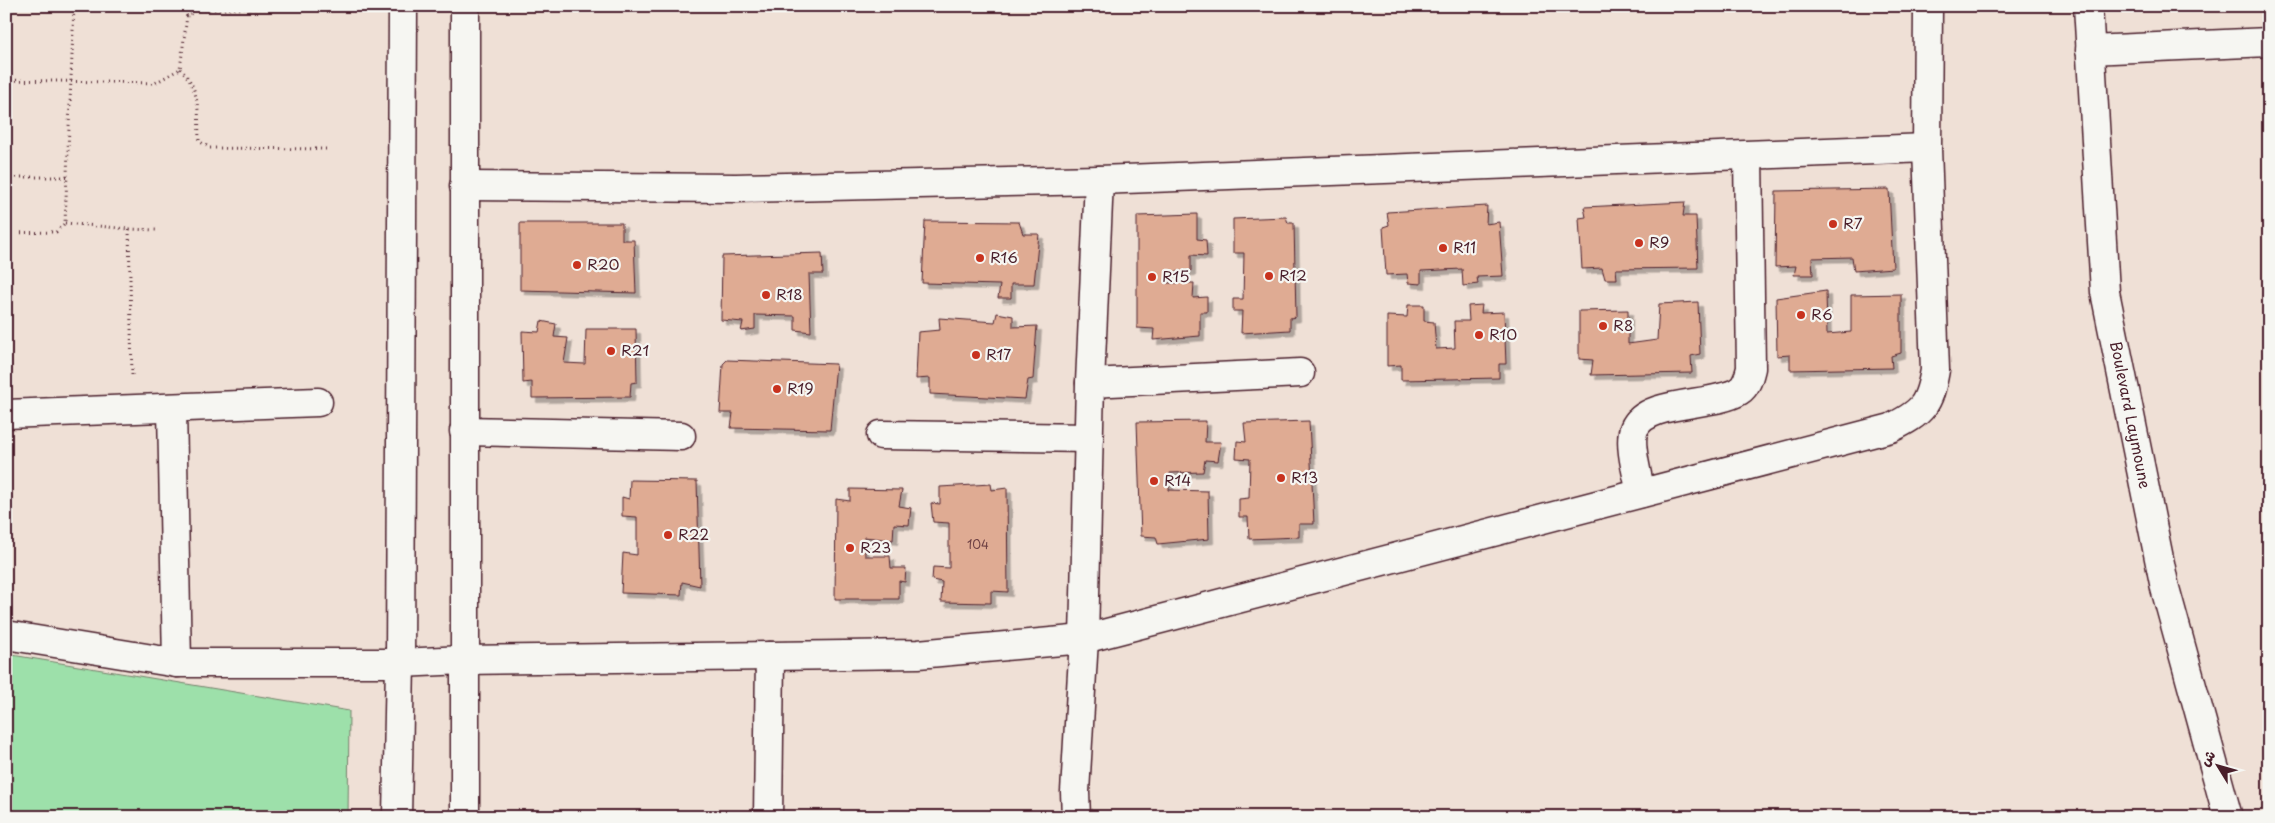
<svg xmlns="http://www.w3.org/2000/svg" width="2275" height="823" font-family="'Playpen Sans','Playpen Sans Arabic',sans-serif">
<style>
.green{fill:#9de0aa;stroke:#74806a}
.building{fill:#dfab93;stroke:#4a1f2b;filter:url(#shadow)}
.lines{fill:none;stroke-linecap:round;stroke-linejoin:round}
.minor-casing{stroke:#4a1f2b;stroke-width:31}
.path{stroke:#4a1f2b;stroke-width:3;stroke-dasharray:1 4;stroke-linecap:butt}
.minor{stroke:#f6f6f2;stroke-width:28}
.poi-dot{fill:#c8321e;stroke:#f6f6f2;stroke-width:2}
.labels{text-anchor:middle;stroke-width:4.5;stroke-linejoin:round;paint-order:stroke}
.number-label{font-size:12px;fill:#6f4245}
.poi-label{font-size:15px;fill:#4a1f2b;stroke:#f6f6f2;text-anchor:start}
.street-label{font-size:15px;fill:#4a1f2b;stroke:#f6f6f2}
</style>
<defs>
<filter id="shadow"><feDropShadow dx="4.5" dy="4.5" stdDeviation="0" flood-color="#0004"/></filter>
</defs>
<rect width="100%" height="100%" fill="#efe0d6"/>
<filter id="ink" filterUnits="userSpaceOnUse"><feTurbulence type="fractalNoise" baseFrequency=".02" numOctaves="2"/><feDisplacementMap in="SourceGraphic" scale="10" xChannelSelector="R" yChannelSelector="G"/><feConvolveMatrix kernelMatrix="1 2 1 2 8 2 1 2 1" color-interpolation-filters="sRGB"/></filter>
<g filter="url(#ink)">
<path class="green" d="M6 654 349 711 348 817H6Z"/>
<path class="building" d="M1889 189 1893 268 1854 271 1852 257 1812 258 1813 275H1794L1796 266 1775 267 1776 191Z
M1685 202 1683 216H1696L1698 268 1616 269 1617 279H1605L1602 268 1582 269 1579 218 1586 217 1584 207Z
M1487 206 1486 224 1499 222 1503 276 1477 277 1478 284 1463 286 1462 269 1421 271V284L1408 283 1407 274 1386 275 1383 227 1389 225 1387 212Z
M1197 214V239L1206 240 1207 256 1191 255V271L1167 272V283H1194L1193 298 1207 297V312H1200V336L1153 340 1154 329 1137 328V216Z
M1286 217 1288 223H1294L1296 317 1290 318V330L1241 333 1242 311H1233V299H1243L1244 253H1233V219Z
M925 221 1019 222 1023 234H1039L1034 284H1011V298H998L1000 285 922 283Z
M520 223H622V240H634L636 293 520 290Z
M822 253 823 274H809L811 332 795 330V316L755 315V329L741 331 743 322 721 320 722 256Z
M1826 291 1827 334 1851 332V295L1901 294V353L1891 356 1892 368 1790 370V355L1777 356 1776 298Z
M1698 302 1700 354 1691 356 1692 373 1591 375 1593 360 1579 359V311L1628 310V344L1657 340 1659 304Z
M1408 305H1424V321L1434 322 1436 349 1455 348 1454 321H1469L1468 306 1482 305 1481 313 1504 312 1506 364H1499V378L1401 380V365L1387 366V316L1407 317Z
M997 313 1013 316V327L1037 326 1033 379 1028 380 1025 399 930 394V378L916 379 918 332 940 330 939 318 995 322Z
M541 321 556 324 554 337 568 338 564 363 585 364 586 329H636L637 382 631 383 630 397 532 398V382L523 383 522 331 539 332Z
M727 360 836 364 830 430 731 428 733 413H720L723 364Z
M1206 421 1205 442H1221L1218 461 1205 460 1203 472 1170 473 1169 490 1208 491 1209 539 1158 544 1156 537 1141 536 1137 422Z
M1309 421 1314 524H1299V537L1249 539 1248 517H1239V499L1249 498 1250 459 1236 458 1237 441 1246 442 1244 423Z
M630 480 697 481 700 586 682 582 681 595 621 593 623 553 637 555V517L622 516V497L629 499Z
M991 484 992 490 1007 488 1008 592 991 591V603L941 602 942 582 932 580 933 567 949 568V523L933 522 931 503 940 504V487Z
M850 489 902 490 899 506 911 508 909 525 894 524 893 540 864 537 865 556H890L891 568H906L905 582 899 581V599H835L836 499 850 501Z"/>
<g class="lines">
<defs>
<g id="minor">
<path id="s1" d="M2088 6 2105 292 2165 588 2228 817"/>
<path d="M2090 50 2269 42"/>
<path d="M464 186 736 188 1099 180 1927 148"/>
<path d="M1090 383 1300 373"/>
<path d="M172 409 177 663"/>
<path d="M6 414 318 402"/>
<path d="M464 431 681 436"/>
<path d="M881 435 1089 438"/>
<path d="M1641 493C1638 477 1628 444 1634 429 1646 399 1714 407 1739 391 1747 386 1749 376 1751 368L1748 156"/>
<path d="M6 635 177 663H400L464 660 918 654 1084 639 1891 428C1923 412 1929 405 1935 370L1927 148 1928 6"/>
<path d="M397 817 400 663 403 6"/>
<path d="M465 817V6"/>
<path d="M768 817 770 656"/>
<path d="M1076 817 1075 792 1084 639 1090 383 1099 180"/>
</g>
</defs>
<use href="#minor" class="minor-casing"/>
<path class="path" d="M182 6 187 16
M180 69C201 88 198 114 199 141L210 148 326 149
M6 80 155 83 180 69 187 16 197 10 326 6
M6 177H68
M65 223 129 229 157 230
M129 229 132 376
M6 233 56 232 65 223 74 6"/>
<use href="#minor" class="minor"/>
</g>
</g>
<g class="poi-dot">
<circle cx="1833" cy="224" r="5"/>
<circle cx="1639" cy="243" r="5"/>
<circle cx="1443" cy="248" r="5"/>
<circle cx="980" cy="258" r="5"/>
<circle cx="577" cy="265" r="5"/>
<circle cx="1269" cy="276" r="5"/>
<circle cx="1152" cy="277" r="5"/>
<circle cx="766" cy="295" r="5"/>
<circle cx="1801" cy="315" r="5"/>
<circle cx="1603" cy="326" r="5"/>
<circle cx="1479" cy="335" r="5"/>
<circle cx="611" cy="351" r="5"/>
<circle cx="976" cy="355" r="5"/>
<circle cx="777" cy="389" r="5"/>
<circle cx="1281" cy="478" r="5"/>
<circle cx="1154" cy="481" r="5"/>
<circle cx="668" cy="535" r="5"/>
<circle cx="850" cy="548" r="5"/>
</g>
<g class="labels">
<g class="number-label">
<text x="978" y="549">104</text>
</g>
<g class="poi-label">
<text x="1843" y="229">R7</text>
<text x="1649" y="248">R9</text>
<text x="1453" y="253">R11</text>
<text x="990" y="263">R16</text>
<text x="587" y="270">R20</text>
<text x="1279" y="281">R12</text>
<text x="1162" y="282">R15</text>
<text x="776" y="300">R18</text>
<text x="1811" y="320">R6</text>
<text x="1613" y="331">R8</text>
<text x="1489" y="340">R10</text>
<text x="621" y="356">R21</text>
<text x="986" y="360">R17</text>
<text x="787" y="394">R19</text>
<text x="1291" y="483">R13</text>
<text x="1164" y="486">R14</text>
<text x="678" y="540">R22</text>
<text x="860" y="553">R23</text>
</g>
<g class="street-label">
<text dy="5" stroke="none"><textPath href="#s1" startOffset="412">Boulevard Laymoune</textPath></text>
</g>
</g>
<rect width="2275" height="823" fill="none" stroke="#f6f6f2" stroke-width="25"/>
<rect x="12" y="12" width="2250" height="798" fill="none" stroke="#4a1f2b" stroke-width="2" filter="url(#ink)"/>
<g transform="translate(2218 766) rotate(307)" stroke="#f6f6f2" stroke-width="4" paint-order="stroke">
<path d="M0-4L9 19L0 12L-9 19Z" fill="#4a1f2b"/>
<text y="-8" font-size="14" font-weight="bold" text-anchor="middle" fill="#4a1f2b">ش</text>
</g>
</svg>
